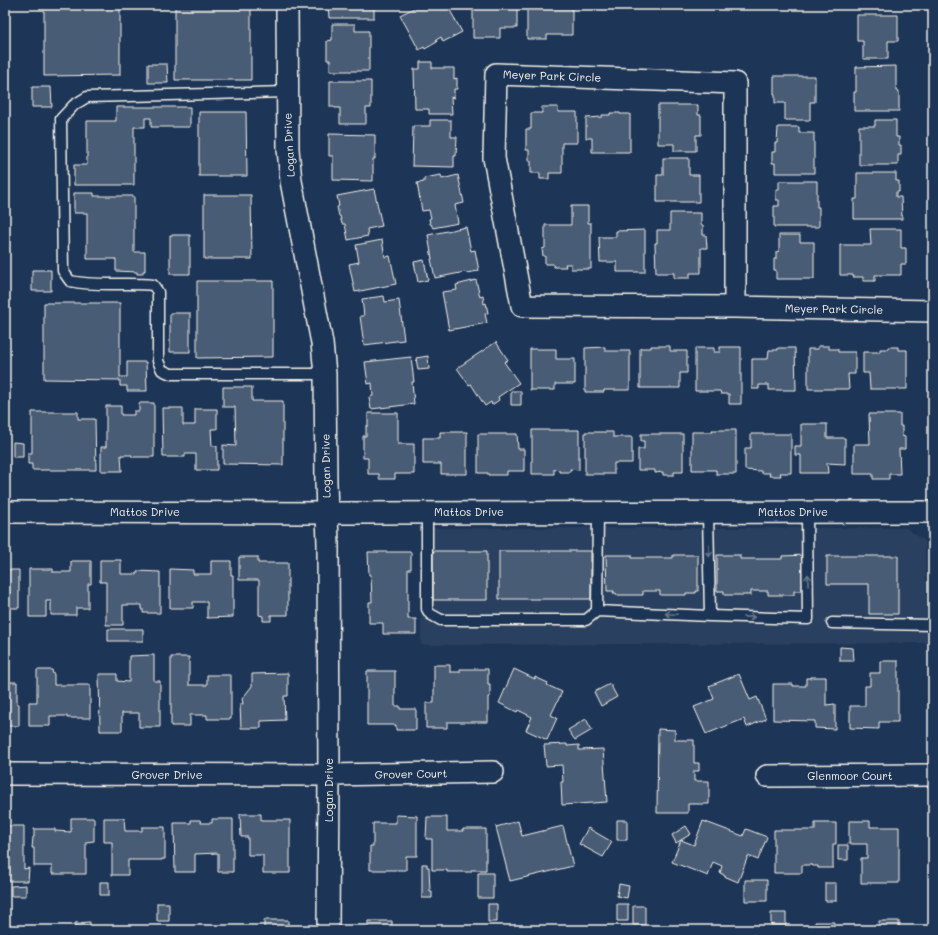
<svg xmlns="http://www.w3.org/2000/svg" width="938" height="935" font-family="Mali,sans-serif">
<style>
.built{fill:#2a4060}
.building{fill:#485b74;stroke:#f4f1e8}
.lines{fill:none;stroke-linecap:round;stroke-linejoin:round}
.service-casing{stroke:#f4f1e8;stroke-width:13}
.minor-casing{stroke:#f4f1e8;stroke-width:24}
.service{stroke:#1d3557;stroke-width:10}
.minor{stroke:#1d3557;stroke-width:21}
.oneway{stroke:#68778a}
.labels{text-anchor:middle;stroke-width:3;stroke-linejoin:round;paint-order:stroke}
.street-label{font-size:11px;fill:#f4f1e8;stroke:#1d3557}
</style>
<rect width="100%" height="100%" fill="#1d3557"/>
<filter id="ink" filterUnits="userSpaceOnUse"><feTurbulence type="fractalNoise" baseFrequency=".025" numOctaves="2"/><feDisplacementMap in="SourceGraphic" scale="8" xChannelSelector="R" yChannelSelector="G"/><feConvolveMatrix kernelMatrix="1 2 1 2 8 2 1 2 1" color-interpolation-filters="sRGB"/></filter>
<g filter="url(#ink)">
<path class="built" d="M421 528H906L925 541 927 643 421 645Z"/>
<path class="building" d="M44 5H120V75L44 76Z
M128 5H167V8H128Z
M175 5H251V80H175Z
M328 5H374V18H329Z
M420 5H447L462 32 443 42 441 37 436 40 437 42 425 49 424 47 419 50 400 15Z
M473 5H517V28H500V38H473Z
M527 5H572V35H547V39H527Z
M857 15H898V41H888V59H863V41H857Z
M332 24H355V31H369V71H330V60H327V41L332 40Z
M420 62H432V68H454V79L457 78V89H454V98L451 97 452 114H429V109H415L414 69H420Z
M148 64H167L168 83H148Z
M896 66V91H899V111H854V92H856V67Z
M774 76H815V102H810V120H785V103H775V94H774Z
M330 81H371V108H366V124H340V108H335L334 107H330Z
M32 87H51L52 107H32Z
M658 105H698V115H701V135H696V151H674V144H658Z
M116 107H190V127H151V118H145V127H134V185H74V165H87V121H116Z
M542 107H558V112H577V143H562V173H549V179H540V173H531V161H529V150H526V129H531V113H542Z
M199 112H246L247 176H199Z
M610 113H620V114H630V152H592V138H586V118L602 117V115H610Z
M430 120H451V137H457L456 156H454V167L412 166 413 126H430Z
M875 120H896V137H899V145H901V155H898V165H859V126H875Z
M778 127H799V133H814V173H775V163H772V152H775V143H777Z
M329 134 375 135V159H373V181L333 180V156H329Z
M663 158H689V175H699V202H657V175H663Z
M857 173H896V181H899V192H896V197H901L902 219H854V199H857Z
M441 175 442 179 458 175 464 203 455 205 458 223 433 228 431 224H430L429 219 431 218 429 210 422 211 417 183 424 182V178Z
M779 181H817V207H819V227H774V206H779V200H776V189H779Z
M374 189 382 226 367 229 368 236 348 240 345 224H342L340 216H339L337 207 339 206 337 196Z
M74 193H94V196H134V252H145V271H143V274H137V272L116 271V259H87V213H74Z
M204 195H251L252 259H204Z
M571 206H588V223H591V269H571V264H565L566 267H554L553 264H545V256H543L542 249 545 248V225H571Z
M670 213H701V225H703V235H706L707 248H701V273H690V278H674V273H656L655 243H657V230H670Z
M466 227 471 251 475 250 479 271 466 273 465 272 435 278 431 259H432L428 235Z
M870 229H901V248H906V264H901V275H875V281H863V277H853V275H840V245H871Z
M645 230V272H617V262H600L599 237H616V231Z
M170 235H190V274H170Z
M779 235H800V242H814V279H776V270H774V259H776V252L779 251Z
M382 240 385 257 390 256 396 284 355 292 349 264 359 262 356 245Z
M424 260 428 280 418 282 414 262Z
M32 270H51V291H32Z
M476 280 480 297 483 296 484 304 486 303 488 313 485 314 487 323 449 330 442 292 457 290 456 285Z
M197 281H273V357L197 358Z
M384 296 385 302 399 300 404 340 364 345 360 316H364L362 299Z
M44 303H120V377H127V362H146L147 391H127V386H120V380L44 379Z
M170 313H190V352H170Z
M496 342 508 360 504 362 519 383 498 397 499 400 492 405 491 402 485 406 471 384 469 385 457 368Z
M651 346H670V351H687V373H680V388H640V348H651Z
M818 346H829V349H838V352H855V374H848L849 389H808V349H818Z
M605 347V351H630V390H604V392H585V348Z
M720 347H741V404H729V394H721L720 391H695V348H714V352H720Z
M888 347H898V350H907V389H870L869 373H863V352H880V349H888Z
M778 348H795L796 390H769V385H759V389H752V359H768L769 350H778Z
M530 349H556V359H575V384H555V390H530Z
M428 356 429 369 418 370 416 358Z
M411 357 414 382H412L414 404 371 409 369 397 373 396 372 383 368 384 365 362Z
M223 387H252V401H283V465L223 464V445L236 446 235 407H223Z
M511 391H521V405H511Z
M139 403H154V457H132V455H121L122 471H101V447H106V406H121V415H134V411H139Z
M162 408H183V425H195V409H217V429H211L212 446H217V470H196V454H185V457H163Z
M32 412H78V419H95L96 470H32V464H28V453H32Z
M368 413H398V444H414V474H395V479H379V474H368V458H363V436H366V426H368Z
M869 414H900V426H902V436L905 437V449H899L900 474H889V479H873V474H854V444H870Z
M801 424H827V438H845V464L827 463 828 473H801V455H795V446H801Z
M532 430H579V470L570 469V472H559V470L554 469V474H532Z
M712 430H736V474H716V470H692V432H712Z
M440 432H467V474H441V464H423V438H440Z
M585 432H613V437H632V463H614V474H585Z
M478 434H517L518 449H524V471H507V475H488V473H478Z
M641 434H683V472H674V475H663V472L655 473V470H638V449H644V441H641Z
M751 434H791V473H780L781 476H769L770 473H761V471L745 470V448H751Z
M13 442 23 443V457H13Z
M433 551H487V600H433Z
M499 551H591V599H499Z
M368 552H411V569H408V619H416V634H383V623H369V602H372L371 575H369Z
M606 555H632V558H673V555H698V591H696V593H686V595H660V591H643V595H616V593H613L614 591H607Z
M717 555H740V559H782V556L806 555V591H794V595H768V591H751V595H724V591H717Z
M827 556H898V614H869V584H827Z
M239 557H258V563H288V615H271V621H263V616L259 615V580H239Z
M100 560H121V574H137V571L160 572V613H143V609H142V605H123V625H106V582H100Z
M71 561H91V584H88V608H76V615H51V601H46V617H29V569H53V572H71Z
M211 561H231V575H233V617L207 618V602H193V608H170V569L193 570V574H211Z
M5 570H19V608H5Z
M108 629H143V641H108Z
M840 647 853 648 854 661H840Z
M154 655V681H160V727H139V713H122V731H100L99 674H117V681L129 682V656Z
M171 657H189V685H207V675H231V719H207V715H190V726H171Z
M880 661H898V722H879V729L850 728V706H865V686H870V673H880Z
M434 665H450V672H460V669H488V684H490V697H488V722H447V728H426V703H434Z
M514 669 535 679V677L548 683 547 685 562 692 551 715 557 718 547 740 526 730 532 717 518 710 517 712 499 703Z
M37 670H52L53 674H54V685H90V718H67V716H50V726H29V702H37Z
M367 671H395V706H400V709H416V730H396V725H367Z
M288 673V696H284L285 720 261 721V728H241L240 704H243L242 699 252 686V674Z
M739 674 750 700 757 697 766 719 747 727 744 719 706 734 694 707 714 699 709 686Z
M811 677H826V705L835 704V729L815 728V721L773 720V684H793V686H806V678H811Z
M5 682H17V704H19V726H5Z
M610 684 617 697 601 706 594 692Z
M586 719 592 730 575 740 568 730Z
M658 729 675 730V740H694V763H699V771H694V781H709V804H688V813H657Z
M567 744V746L579 745V750L603 749 607 802 562 805 561 782H563L562 765 546 766 544 745Z
M240 814H261V820H290V873H263V855H248V837H241Z
M396 815 417 816V856H406V870H370V846H373V823H396Z
M427 817H447V831H463V829H486V870H471V872H447V870H432V839H426Z
M71 818H94V841L86 842V874H52V866H34V848H32L33 837H34V829H55V831L71 832Z
M104 818H124L125 831H142V827H165V859H162V860H128V875H112V842H104Z
M212 819H233V872H218V853L195 854V872H175L174 823H191V820H200L201 823H212Z
M617 820H627V840H617Z
M518 821 522 836 563 826 573 866 510 881 496 827Z
M703 821 743 836 746 829 767 837 758 860 748 856 738 882 724 876V875L720 873 722 866 713 862 708 876 672 862 681 840 694 845Z
M849 821H870V827H899V883H861V858H867V844H849Z
M815 823H836V844H833V868H818V866H813L812 865H802V873H774V830H815Z
M5 826H24V869L29 868 28 881H5Z
M686 826 691 834 676 843 672 835Z
M588 828 612 842 603 857 579 844Z
M838 845H848V860H838Z
M422 864H427V867H429L430 891H432V898H422Z
M478 873H493V898H478Z
M745 880H767V901H745Z
M100 882H109V895H100Z
M825 883H836V901H825Z
M619 884 629 886 627 898 617 896Z
M26 885V896H11V886Z
M157 903H169V921H157Z
M488 904H497V922H488Z
M617 904H628V921H617Z
M633 906H645V925H633Z
M771 913H786V925H771Z
M264 920H288V930H264Z
M368 921H392V930H368Z
M879 921H899V930H879Z
M90 922V930H75V923Z
M815 922H834V930H815Z
M433 928H463V930H433Z"/>
<g class="lines">
<defs>
<path id="service" d="M287 92 87 97 74 105 61 119 63 271 70 281C97 287 126 282 153 285L158 292V361L162 370 171 374H325
M708 512 710 616
M427 513V609L430 614 441 620H586L597 611 598 512
M597 611 710 616 808 619 807 512
M832 623 933 625"/>
<path id="minor" d="M287 5 288 149 291 181 322 343 325 374 326 482 328 544 329 775 328 930
M496 74 735 83V307L522 306 494 158Z
M735 307 933 311
M5 512 327 513 933 512
M5 774 329 775 493 772
M767 776 933 775"/>
</defs>
<use href="#service" class="service-casing"/>
<use href="#minor" class="minor-casing"/>
<use href="#service" class="service"/>
<use href="#minor" class="minor"/>
</g>
<defs><path id="oneway-shaft" d="M-6 0H5M1.5-3L5.5 0L1.5 3" fill="none" stroke-width="1.6" stroke-linecap="round" stroke-linejoin="round"/></defs>
<g class="oneway">
<use href="#oneway-shaft" transform="translate(709 551) rotate(89)"/>
<use href="#oneway-shaft" transform="translate(808 580) rotate(-90)"/>
<use href="#oneway-shaft" transform="translate(671 614) rotate(-177)"/>
<use href="#oneway-shaft" transform="translate(749 617) rotate(1)"/>
</g>
</g>
<g class="labels">
<g class="street-label">
<text transform="translate(552 76) rotate(2)" y="4">Meyer Park Circle</text>
<text transform="translate(289 145) rotate(-93)" y="4">Logan Drive</text>
<text transform="translate(834 309) rotate(1)" y="4">Meyer Park Circle</text>
<text transform="translate(326 466) rotate(-91)" y="4">Logan Drive</text>
<text x="145" y="516">Mattos Drive</text>
<text x="469" y="516">Mattos Drive</text>
<text x="793" y="516">Mattos Drive</text>
<text transform="translate(411 774) rotate(-1)" y="4">Grover Court</text>
<text x="167" y="779">Grover Drive</text>
<text x="850" y="780">Glenmoor Court</text>
<text transform="translate(329 790) rotate(-90)" y="4">Logan Drive</text>
</g>
</g>
<rect width="938" height="935" fill="none" stroke="#1d3557" stroke-width="20"/>
<rect x="10" y="10" width="918" height="915" fill="none" stroke="#f4f1e8" stroke-width="1.5" filter="url(#ink)"/>
</svg>
